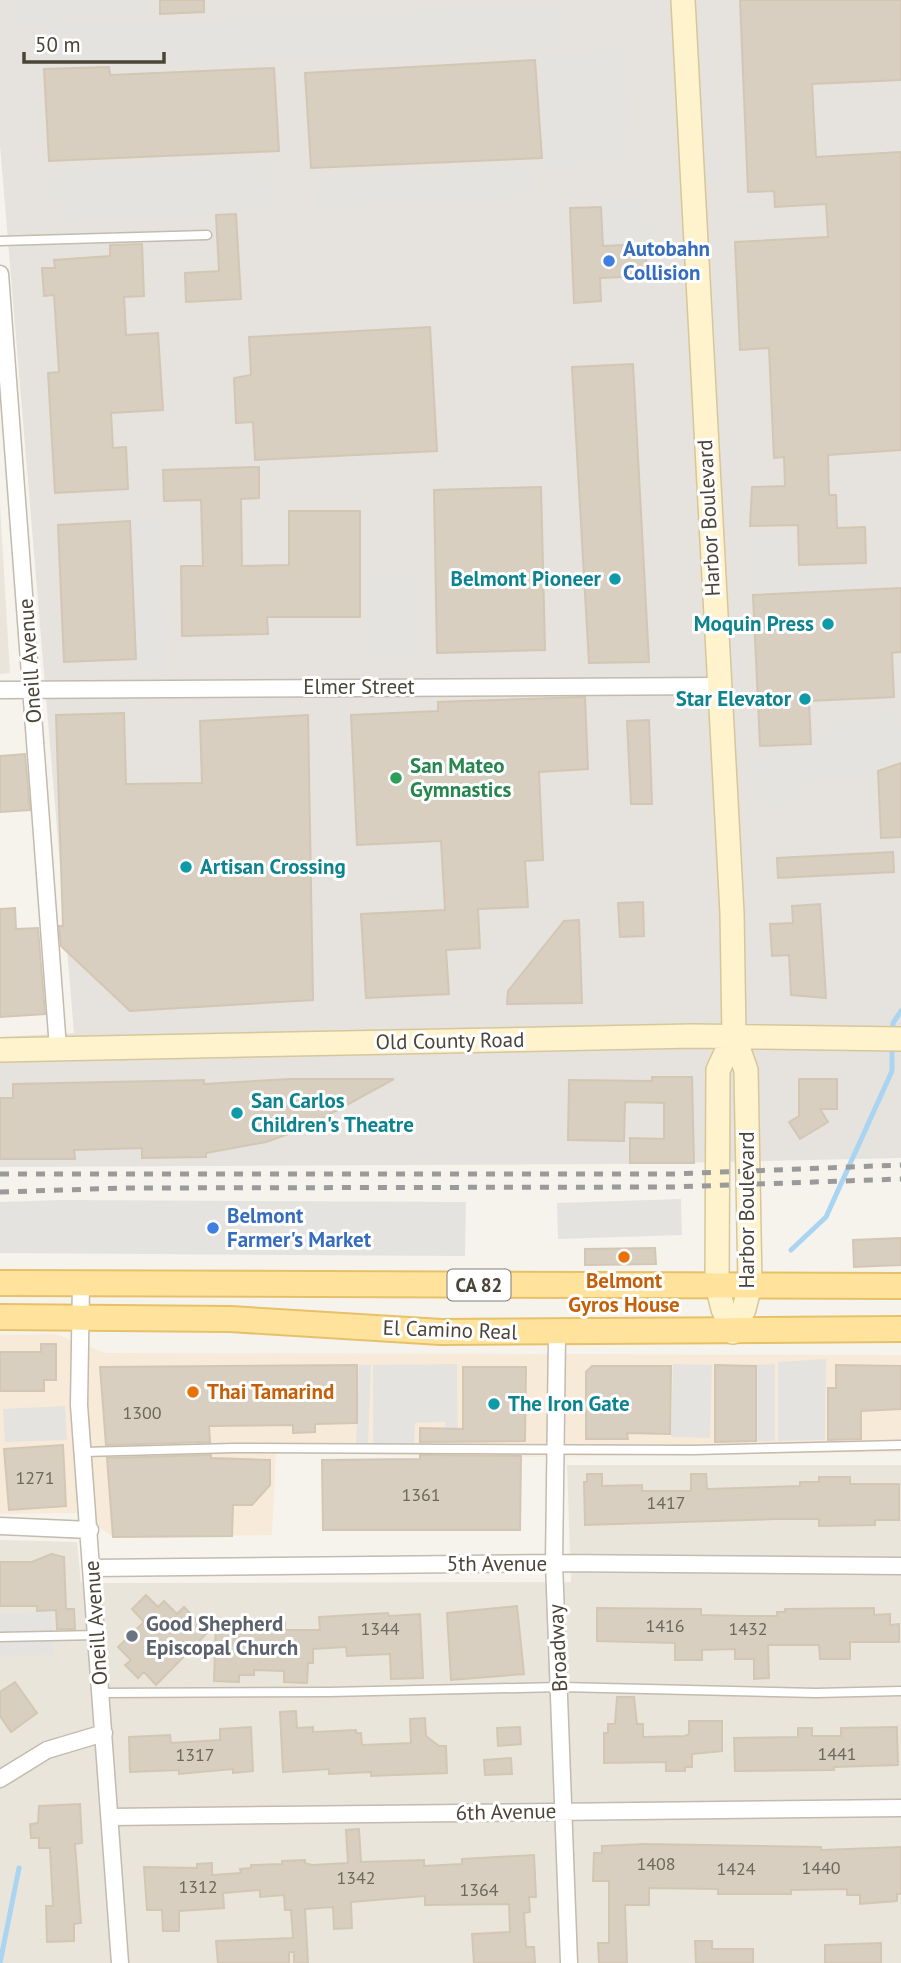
<svg xmlns="http://www.w3.org/2000/svg" width="901" height="1963" font-family="'PT Sans',sans-serif">
<style>
.residential{fill:#eae5da}
.commercial{fill:#f7ead8}
.industrial{fill:#e6e2dd}
.parking{fill:#e5e3e0}
.lines{fill:none;stroke-linecap:round;stroke-linejoin:round}
.stream{stroke:#a9d4f2;stroke-width:5}
.building{fill:#d8cfc1;stroke:#d3c7b4;stroke-width:2}
.lane-casing{stroke:#c2bbae;stroke-width:11}
.street-casing{stroke:#c2bbae;stroke-width:19}
.secondary-casing{stroke:#d6c79b;stroke-width:26}
.primary-casing{stroke:#e6c16a;stroke-width:28}
.lane{stroke:#fff;stroke-width:8}
.street{stroke:#fff;stroke-width:16}
.secondary{stroke:#fff3cd;stroke-width:23}
.primary{stroke:#ffe39c;stroke-width:24}
.rail{stroke:#9a9a9a;stroke-width:5;stroke-dasharray:9 9;stroke-linecap:butt}
.shop-dot{fill:#3f7fe0;stroke:#fff;stroke-width:2.5}
.culture-dot{fill:#0f9aa8;stroke:#fff;stroke-width:2.5}
.leisure-dot{fill:#2e9e5b;stroke:#fff;stroke-width:2.5}
.food-dot{fill:#e8710a;stroke:#fff;stroke-width:2.5}
.worship-dot{fill:#6b7280;stroke:#fff;stroke-width:2.5}
.labels{text-anchor:middle;stroke-width:6;stroke-linejoin:round;paint-order:stroke}
.number-label{font-size:18px;fill:#6e675b}
.shield{fill:#fff;stroke:#817c74;stroke-width:2}
.shield-label{font-size:19px;font-weight:bold;fill:#4b4439}
.shop-label{font-size:21px;font-weight:bold;fill:#366cbe;stroke:#fff;text-anchor:start}
.street-label{font-size:21px;fill:#4b4439;stroke:#fff}
.culture-label{font-size:21px;font-weight:bold;fill:#0d838f;stroke:#fff;text-anchor:end}
.leisure-label{font-size:21px;font-weight:bold;fill:#27864d;stroke:#fff;text-anchor:start}
.food-label{font-size:21px;font-weight:bold;fill:#c56008;stroke:#fff}
.worship-label{font-size:21px;font-weight:bold;fill:#5b616d;stroke:#fff;text-anchor:start}
</style>
<rect width="100%" height="100%" fill="#f6f3ec"/>
<path class="residential" d="M0 505 10 673 0 674Z
M567 1465H901V1963H0V1540L77 1542 81 1583 571 1582Z"/>
<path class="commercial" d="M55 1334 106 1353 901 1355V1452L533 1457 276 1453 272 1535 113 1537 79 1513 0 1514V1335Z"/>
<path class="industrial" d="M0 0H901V1158L630 1164 0 1167V1037L74 1033 0 145Z"/>
<path class="parking" d="M14 0H149L150 15 16 25Z
M558 5 560 50 121 67 118 59 43 61 42 25Z
M709 16 713 86 703 95 701 25Z
M626 47 636 161 546 169 536 56Z
M715 131 717 163 707 174V138Z
M268 158 271 210 54 223 52 171Z
M534 164 535 196 311 209 310 177Z
M650 196 653 245 603 246 601 199Z
M723 293 728 354 718 364 714 301Z
M729 413 732 456 723 463 721 421Z
M733 482 736 526 727 535 724 491Z
M163 520 169 670 136 671 130 521Z
M790 530 792 569 873 564 874 587 749 594 744 532Z
M427 572 426 655 368 657 367 575Z
M740 602 744 690 735 699 731 611Z
M895 709 901 724V761L835 784 828 773 808 782 813 796 758 811 754 755 814 748V737L834 735V722L880 718Z
M745 716 747 751 738 758 736 722Z
M756 908 760 958 751 966 747 916Z
M681 1199 682 1235 558 1239 557 1203Z
M61 1200 466 1202 465 1256 0 1253V1202Z
M826 1359 825 1440 778 1441V1362Z
M457 1364 458 1443H446L445 1422 415 1423 414 1448H373V1365Z
M673 1364 712 1365 710 1438 671 1437Z
M775 1364V1441H757L756 1365Z
M359 1365H371L368 1446 356 1445Z
M65 1406 67 1440 5 1442 3 1409Z
M52 1612 53 1655 0 1656V1614Z"/>
<g class="lines">
<path class="stream" d="M893 1035V1023L901 1011
M791 1250 826 1217 892 1071V1045
M0 1963 19 1868"/>
</g>
<path class="building" d="M160 0H204V12L160 14Z
M740 0H901V80L812 84 816 157 901 152V450L828 455 829 495H836L837 528 865 527 866 563 799 565 798 525 750 526 752 487 785 486 784 457 774 458 769 348 740 350 735 242 828 237 826 204 775 207 774 191 748 192Z
M535 60 542 158 311 168 305 73Z
M109 67 110 75 274 68 279 151 49 161 44 69Z
M601 207 603 246 645 244 647 276 600 278 601 301 574 303 570 208Z
M236 214 241 299 186 302 185 273 219 271 216 215Z
M142 244 144 296 124 297 126 335 158 333 163 410 111 413 113 448 126 447 128 489 55 493 48 373 59 372 54 295 44 296 42 268H55L54 260 110 256V245Z
M430 327 437 451 255 460 253 422 236 423 234 378 251 375 249 337Z
M633 364 649 662 589 663 572 367Z
M259 467V498L241 499 242 566 289 565V511H360V617H267L268 634 182 636 181 566H203L201 500 164 501 163 470Z
M541 487 545 650 437 653 434 490Z
M130 521 136 659 64 662 58 525Z
M901 588V652L892 653 894 697 809 701 811 744 760 746 753 595Z
M585 697 588 769 539 772 543 860 525 861 528 907 478 909 480 948 446 950 449 994 366 998 361 914 445 910 441 841 357 845 351 715 438 711V702Z
M124 713 126 784 202 783 200 721 308 715 313 1000 130 1011 61 946 59 926H63L56 715Z
M649 720 652 804H631L627 721Z
M25 754 30 810 0 812V756Z
M901 763V837L881 838 878 771Z
M893 852 894 872 778 878 777 858Z
M643 902 644 936 620 937 618 903Z
M820 904 826 998 791 995 789 955 772 956 770 924 793 923 792 906Z
M15 908 16 929 38 928 45 1014 0 1017V909Z
M579 920 582 1003 507 1004 508 991 564 921Z
M652 1077H692L694 1163H630V1138L664 1139V1103L625 1102 624 1141 568 1140 569 1080 652 1081Z
M290 1079H394L312 1124 290 1123 291 1133 266 1142 206 1153V1157L142 1158V1148L74 1150 75 1159H0V1098H13V1084L204 1080V1084Z
M799 1079H837V1109H820L828 1122 800 1139 789 1122 799 1116Z
M901 1238V1265L854 1267 853 1240Z
M655 1248 656 1264 585 1265V1249Z
M41 1344H56V1380H44V1391H0V1352H41Z
M357 1365V1423L315 1424V1432L293 1433V1425L209 1426 210 1442 106 1445 100 1367Z
M715 1365 756 1366V1441L715 1442Z
M836 1365 901 1366V1409L861 1411V1439L828 1440V1388H836Z
M592 1366H671L670 1434 627 1433 628 1439H586V1372Z
M463 1367H526L525 1441 420 1442V1428L463 1429Z
M63 1445 66 1506 9 1510 4 1449Z
M211 1455V1458L270 1460V1485L252 1505H233L232 1536 113 1537 107 1458Z
M420 1455 521 1456 520 1530H323L322 1460 420 1459Z
M587 1474H602V1486L642 1485V1491H691V1474H706L707 1489 800 1486V1482H819V1477H850V1484H899V1520H875V1525L819 1526V1519H777L585 1525 584 1482H587Z
M51 1554 64 1557 66 1609H74L75 1629H57L56 1610 37 1611V1606H0V1562H32Z
M146 1595 158 1607 164 1601 177 1614 184 1607 208 1632 156 1685 144 1672 138 1678 125 1665 131 1660 118 1647 144 1622 132 1609Z
M517 1606 524 1674 451 1680 447 1613Z
M597 1608 701 1609V1615L746 1616H777V1612H785V1609L874 1608V1615L890 1614V1625L899 1624V1642H850V1659H820L819 1645H768L769 1678 754 1679V1659H735V1649L702 1650V1660H675V1643L597 1641Z
M388 1613 389 1616 420 1614 423 1678 391 1679 390 1654 347 1656 346 1647 313 1649V1663H308L307 1683 284 1682V1671L254 1670V1675H239V1682L214 1681 216 1620 285 1622V1630H320L319 1617Z
M15 1682 37 1713 11 1732 0 1716V1692Z
M617 1697H634L637 1724H643V1737L685 1736 689 1734V1721H722V1751L692 1754V1767H685V1771H666V1762L604 1763V1733H608V1724H615Z
M296 1711 297 1728 313 1727V1732L356 1730V1733H361L362 1745 411 1743 410 1719 425 1718 426 1736 439 1746H446L447 1773 371 1776V1772L329 1774V1769L283 1772 280 1712Z
M251 1727 253 1771 233 1773V1769L179 1774V1770L130 1772 129 1737 170 1735 171 1743 220 1740V1729Z
M520 1727 521 1744 498 1746 497 1728Z
M897 1727 898 1765 834 1767V1770L735 1771 734 1738 798 1737V1728H812V1736H841V1728Z
M511 1758 512 1774 485 1775 484 1760Z
M80 1804 82 1843 75 1844 81 1923 74 1924V1941L47 1942 46 1906H53L50 1848H39V1838H31L30 1824 38 1823 39 1806Z
M359 1829 361 1862 424 1860V1866L462 1864V1859L534 1855 536 1897H529L530 1912 524 1913 526 1947H534L535 1963H474L472 1934 510 1932 509 1904 425 1905V1896L351 1902 352 1928 334 1929 333 1907 305 1909 308 1963H294V1952H289V1963H218L216 1941 293 1938 291 1910H285L284 1895 260 1897V1890L223 1893 224 1908 179 1911V1931H163L162 1910H147L144 1867 197 1868V1864L212 1863V1875L241 1873 240 1869 251 1868V1865L282 1864V1861L305 1860V1863L312 1865 348 1863 346 1830Z
M645 1844 821 1847V1850L901 1847V1894H897V1901L860 1904V1895H847V1889L791 1890V1894H718V1889L649 1888V1905H625L627 1963H599L598 1943H609V1881H593L594 1853H602V1846Z
M695 1941H712V1949H753V1963H696Z
M881 1943V1963H825V1945Z"/>
<g class="lines">
<defs>
<path id="lane" d="M0 241 207 235
M83 1452 234 1448 694 1450 901 1445
M0 1637 98 1635
M101 1693 329 1692 561 1687 816 1693 901 1691"/>
<path id="street" d="M0 274 58 1048
M0 690 718 686
M81 1283 79 1405 120 1963
M557 1334 554 1563 569 1963
M0 1526 90 1530
M93 1568 554 1563 901 1566
M0 1779 47 1750 104 1733
M110 1817 901 1808"/>
<path id="secondary" d="M683 0 732 913 734 1036 746 1070 750 1285 744 1309 733 1332
M0 1050 693 1036 901 1039
M733 1332 723 1309 717 1285 718 1070 734 1036"/>
<path id="primary" d="M0 1283 901 1286
M0 1317 230 1319 441 1332 901 1329"/>
</defs>
<use href="#lane" class="lane-casing"/>
<use href="#street" class="street-casing"/>
<use href="#secondary" class="secondary-casing"/>
<use href="#primary" class="primary-casing"/>
<use href="#lane" class="lane"/>
<use href="#street" class="street"/>
<use href="#secondary" class="secondary"/>
<use href="#primary" class="primary"/>
<path class="rail" d="M0 1174H672L901 1165
M0 1192 124 1188 672 1187 901 1179"/>
</g>
<g class="shop-dot">
<circle cx="609" cy="261" r="7"/>
<circle cx="213" cy="1228" r="7"/>
</g>
<g class="culture-dot">
<circle cx="615" cy="579" r="7"/>
<circle cx="828" cy="624" r="7"/>
<circle cx="805" cy="699" r="7"/>
<circle cx="186" cy="867" r="7"/>
<circle cx="237" cy="1113" r="7"/>
<circle cx="494" cy="1404" r="7"/>
</g>
<circle class="leisure-dot" cx="396" cy="778" r="7"/>
<g class="food-dot">
<circle cx="624" cy="1257" r="7"/>
<circle cx="193" cy="1392" r="7"/>
</g>
<circle class="worship-dot" cx="132" cy="1636" r="7"/>
<g class="labels">
<g class="number-label">
<text x="142" y="1419">1300</text>
<text x="35" y="1484">1271</text>
<text x="421" y="1501">1361</text>
<text x="666" y="1509">1417</text>
<text x="665" y="1632">1416</text>
<text x="380" y="1635">1344</text>
<text x="748" y="1635">1432</text>
<text x="837" y="1760">1441</text>
<text x="195" y="1761">1317</text>
<text x="656" y="1870">1408</text>
<text x="821" y="1874">1440</text>
<text x="736" y="1875">1424</text>
<text x="356" y="1884">1342</text>
<text x="198" y="1893">1312</text>
<text x="479" y="1896">1364</text>
</g>
<rect class="shield" x="447.5" y="1269.5" width="63" height="31" rx="5"/>
<g class="shield-label">
<text x="479" y="1292">CA 82</text>
</g>
<g class="shop-label">
<text x="623" y="256">Autobahn<tspan x="623" dy="24">Collision</tspan></text>
<text x="227" y="1223">Belmont<tspan x="227" dy="24">Farmer's Market</tspan></text>
</g>
<g class="street-label">
<text transform="translate(709 518) rotate(-93)" y="7">Harbor Boulevard</text>
<text transform="translate(30 661) rotate(-94)" y="7">Oneill Avenue</text>
<text x="359" y="694">Elmer Street</text>
<text transform="translate(450 1041) rotate(-1)" y="7">Old County Road</text>
<text transform="translate(747 1210) rotate(-90)" y="7">Harbor Boulevard</text>
<text transform="translate(450 1330) rotate(2)" y="7">El Camino Real</text>
<text x="497" y="1571">5th Avenue</text>
<text transform="translate(96 1623) rotate(-94)" y="7">Oneill Avenue</text>
<text transform="translate(558 1648) rotate(-93)" y="7">Broadway</text>
<text transform="translate(506 1812) rotate(-1)" y="7">6th Avenue</text>
</g>
<g class="culture-label">
<text x="601" y="586">Belmont Pioneer</text>
<text x="814" y="631">Moquin Press</text>
<text x="791" y="706">Star Elevator</text>
<text x="200" y="874" text-anchor="start">Artisan Crossing</text>
<text x="251" y="1108" text-anchor="start">San Carlos<tspan x="251" dy="24">Children's Theatre</tspan></text>
<text x="508" y="1411" text-anchor="start">The Iron Gate</text>
</g>
<g class="leisure-label">
<text x="410" y="773">San Mateo<tspan x="410" dy="24">Gymnastics</tspan></text>
</g>
<g class="food-label">
<text x="624" y="1288">Belmont<tspan x="624" dy="24">Gyros House</tspan></text>
<text x="207" y="1399" text-anchor="start">Thai Tamarind</text>
</g>
<g class="worship-label">
<text x="146" y="1631">Good Shepherd<tspan x="146" dy="24">Episcopal Church</tspan></text>
</g>
</g>
<path d="M24 52v10h140v-10" fill="none" stroke="#4b4439" stroke-width="3.5"/>
<text x="35" y="52" font-size="21" fill="#4b4439" stroke="#ffffff" stroke-width="5" paint-order="stroke">50 m</text>
</svg>
